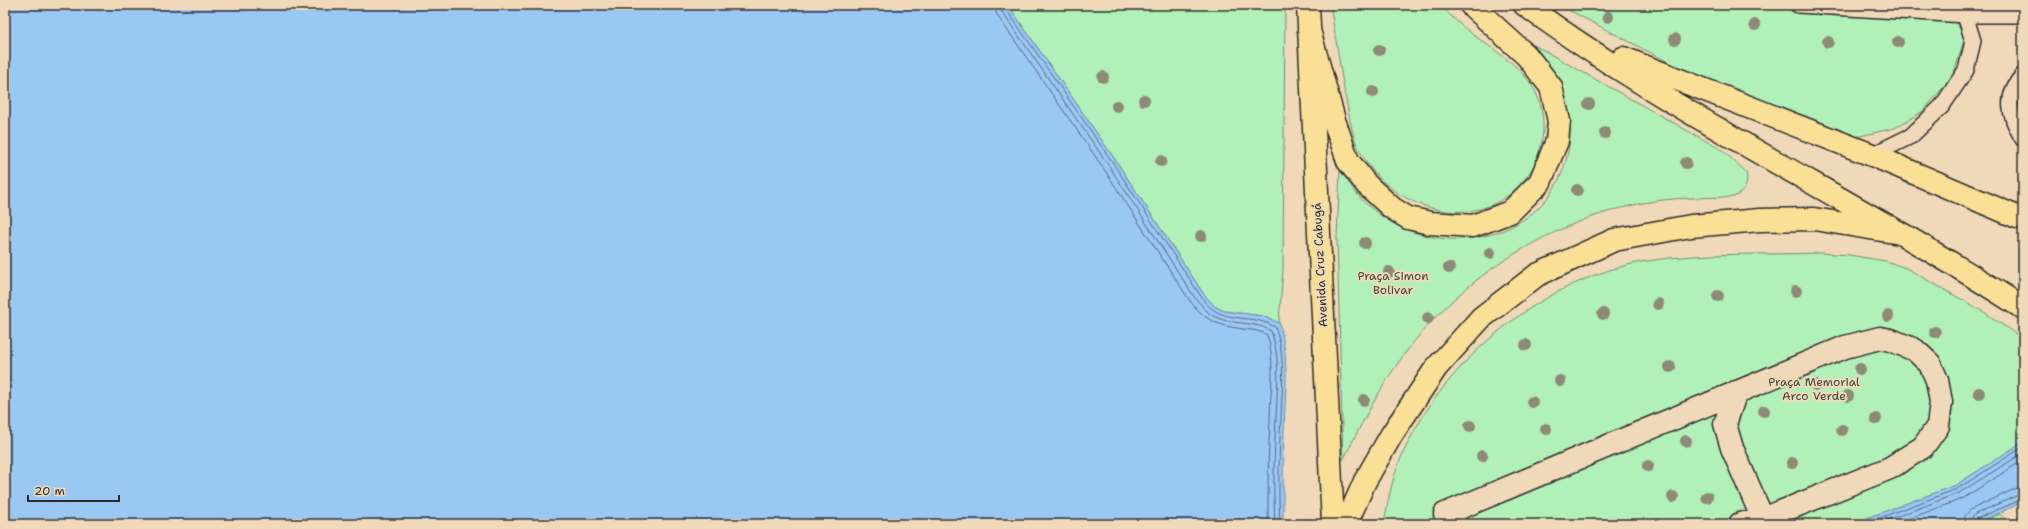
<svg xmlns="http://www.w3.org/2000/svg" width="2028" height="529" font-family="'Shantell Sans',sans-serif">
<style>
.green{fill:#b1f1b9;stroke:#6e8e72}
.water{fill:#9ac8f5;stroke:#6e89a4}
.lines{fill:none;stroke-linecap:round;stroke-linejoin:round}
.shore{stroke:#576a7c;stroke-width:1}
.lane-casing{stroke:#2b2b2b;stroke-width:18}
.street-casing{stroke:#2b2b2b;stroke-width:25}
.primary-casing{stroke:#2b2b2b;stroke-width:25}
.highway-casing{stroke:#2b2b2b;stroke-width:25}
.lane{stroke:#f0d9b8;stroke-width:15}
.street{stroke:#f0d9b8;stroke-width:22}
.primary{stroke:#fadf96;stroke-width:22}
.highway{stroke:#fadf96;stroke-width:22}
.tree{fill:#8f8a76}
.labels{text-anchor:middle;stroke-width:4;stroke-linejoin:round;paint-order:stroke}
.street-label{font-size:12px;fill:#2b2b2b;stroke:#f0d9b8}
.park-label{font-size:12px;fill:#3f4940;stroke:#f0d9b8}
</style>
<rect width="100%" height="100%" fill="#f0d9b8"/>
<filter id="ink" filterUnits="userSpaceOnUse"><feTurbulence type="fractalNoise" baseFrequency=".025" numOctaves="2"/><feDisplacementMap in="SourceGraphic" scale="8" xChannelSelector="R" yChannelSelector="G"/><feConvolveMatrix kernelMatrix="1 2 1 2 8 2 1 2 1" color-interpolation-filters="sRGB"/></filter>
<g filter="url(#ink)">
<path class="green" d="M1008 5H1285L1283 268 1279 323 1262 316 1224 311 1214 306 1203 293 1114 158Z
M1330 5H1440C1450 15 1460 25 1471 33 1494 51 1525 67 1537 95 1546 117 1545 143 1534 165 1495 237 1399 219 1362 155 1352 138 1350 119 1346 100 1340 69 1336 37 1330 5Z
M1559 5H1758L1773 7 1927 13 1951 15 1965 37 1953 76 1923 111 1895 128 1847 139 1724 91Z
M1534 45 1722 150 1746 172C1749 184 1745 193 1733 197 1703 198 1673 197 1643 203 1545 223 1455 281 1398 363 1377 393 1360 427 1343 460L1337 236 1340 170C1349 183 1358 198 1371 208 1443 269 1564 238 1570 136 1572 100 1559 72 1533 46Z
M1822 253 1849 255 1886 261 1906 268 1984 312 2023 339V442L1956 485 1851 524H1384C1388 499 1393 474 1404 451 1447 358 1545 278 1647 261 1705 252 1764 255 1822 253Z
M2000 514 2009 524H1975Z"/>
<path class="water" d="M5 5H1008L1114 158 1203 293 1214 306 1224 311 1262 316 1279 323C1290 358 1285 394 1284 429 1283 461 1283 492 1283 524H5Z
M2023 442V502L1975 524H1851L1956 485Z"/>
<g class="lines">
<path class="shore" d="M994 5 997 15 1102 166 1190 301C1207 322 1217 325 1243 329 1251 330 1259 330 1267 335 1276 361 1270 393 1270 420 1268 455 1268 489 1268 524
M1000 5 1002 12 1107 163 1195 298C1199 302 1203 308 1208 312 1225 327 1252 319 1271 331 1281 358 1277 390 1276 419 1274 454 1273 489 1275 524
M1005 5 1006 9 1111 160 1200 295C1203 299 1207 306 1212 309 1230 322 1256 315 1275 327 1286 356 1282 387 1281 417 1279 453 1278 488 1280 524
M1863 524 1957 489 2023 447
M1877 524 1959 493 2023 453
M1894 524 1962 499 2023 460
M1964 524 1965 516 1970 510 2015 489 2023 487
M1970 524 1971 519 1975 514 2023 493
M1975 524 1978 518 2023 499"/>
<defs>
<path id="lane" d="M1798 5 1965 15H2023
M2023 75C2004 96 2009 116 2023 139
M1872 155 1911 136 1942 106 1966 70 1973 41 1965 15"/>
<path id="street" d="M1736 392 1725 424 1732 448 1765 524
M1456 524 1445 514 1845 347 1880 338 1891 340 1915 350 1930 364 1937 380 1941 402 1938 426 1923 447 1890 468 1763 519 1740 524"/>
<path id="primary" d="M1308 5 1333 524
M1309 30 1334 120 1348 161 1367 185 1392 208 1408 218 1430 223 1473 226 1510 212 1540 182 1557 141 1559 121 1551 87 1527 56 1471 5"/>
<path id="highway" d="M1525 5C1682 120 1860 202 2023 308
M1623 58 1872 155 2017 217 2023 218
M1346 524 1365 481 1392 434 1436 368 1481 318 1537 275 1614 240 1691 226 1760 220 1814 219 1900 233"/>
</defs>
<use href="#lane" class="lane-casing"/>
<use href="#street" class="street-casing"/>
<use href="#primary" class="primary-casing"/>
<use href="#highway" class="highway-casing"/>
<use href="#lane" class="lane"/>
<use href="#street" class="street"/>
<use href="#primary" class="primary"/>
<use href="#highway" class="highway"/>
</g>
<g class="tree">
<circle cx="1608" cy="17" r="6"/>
<circle cx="1755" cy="25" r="6"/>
<circle cx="1675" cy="39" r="6"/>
<circle cx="1828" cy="42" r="6"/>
<circle cx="1898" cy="42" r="6"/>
<circle cx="1379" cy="50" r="6"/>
<circle cx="1103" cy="77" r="6"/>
<circle cx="1373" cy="92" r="6"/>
<circle cx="1144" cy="100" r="6"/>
<circle cx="1589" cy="104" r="6"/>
<circle cx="1117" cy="106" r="6"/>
<circle cx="1605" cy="133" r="6"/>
<circle cx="1161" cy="161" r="6"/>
<circle cx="1686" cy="163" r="6"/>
<circle cx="1577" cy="190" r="6"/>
<circle cx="1201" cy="236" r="6"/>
<circle cx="1365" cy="243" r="6"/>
<circle cx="1490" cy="253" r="6"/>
<circle cx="1449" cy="268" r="6"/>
<circle cx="1389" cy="272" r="6"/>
<circle cx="1796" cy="291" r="6"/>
<circle cx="1718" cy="296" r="6"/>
<circle cx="1658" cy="304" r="6"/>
<circle cx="1603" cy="314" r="6"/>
<circle cx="1888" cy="316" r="6"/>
<circle cx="1428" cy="318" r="6"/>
<circle cx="1935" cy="332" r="6"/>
<circle cx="1526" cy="345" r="6"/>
<circle cx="1670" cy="367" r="6"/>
<circle cx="1860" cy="369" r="6"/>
<circle cx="1560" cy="381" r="6"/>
<circle cx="1816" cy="385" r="6"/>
<circle cx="1979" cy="393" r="6"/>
<circle cx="1848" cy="396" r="6"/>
<circle cx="1364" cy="400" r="6"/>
<circle cx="1532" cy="402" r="6"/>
<circle cx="1764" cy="411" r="6"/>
<circle cx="1876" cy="419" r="6"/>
<circle cx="1470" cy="426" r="6"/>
<circle cx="1546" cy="429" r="6"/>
<circle cx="1842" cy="430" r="6"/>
<circle cx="1686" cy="441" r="6"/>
<circle cx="1482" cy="456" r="6"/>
<circle cx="1792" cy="463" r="6"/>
<circle cx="1648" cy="466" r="6"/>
<circle cx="1673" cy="497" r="6"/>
<circle cx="1707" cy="497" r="6"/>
</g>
</g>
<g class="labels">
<g class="street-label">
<text transform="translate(1320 265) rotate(-93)" y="4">Avenida Cruz Cabugá</text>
</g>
<g class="park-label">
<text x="1393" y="280">Praça Simon<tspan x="1393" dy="14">Bolivar</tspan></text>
<text x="1814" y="386">Praça Memorial<tspan x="1814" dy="14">Arco Verde</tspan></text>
</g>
</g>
<rect width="2028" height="529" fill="none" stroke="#f0d9b8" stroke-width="20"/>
<rect x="10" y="10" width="2008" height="509" fill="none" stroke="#2b2b2b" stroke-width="1.5" filter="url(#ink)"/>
<path d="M28 495v6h91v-6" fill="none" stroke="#2b2b2b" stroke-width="2"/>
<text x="34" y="495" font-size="12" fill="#2b2b2b" stroke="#f0d9b8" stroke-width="3" paint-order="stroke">20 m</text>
</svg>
